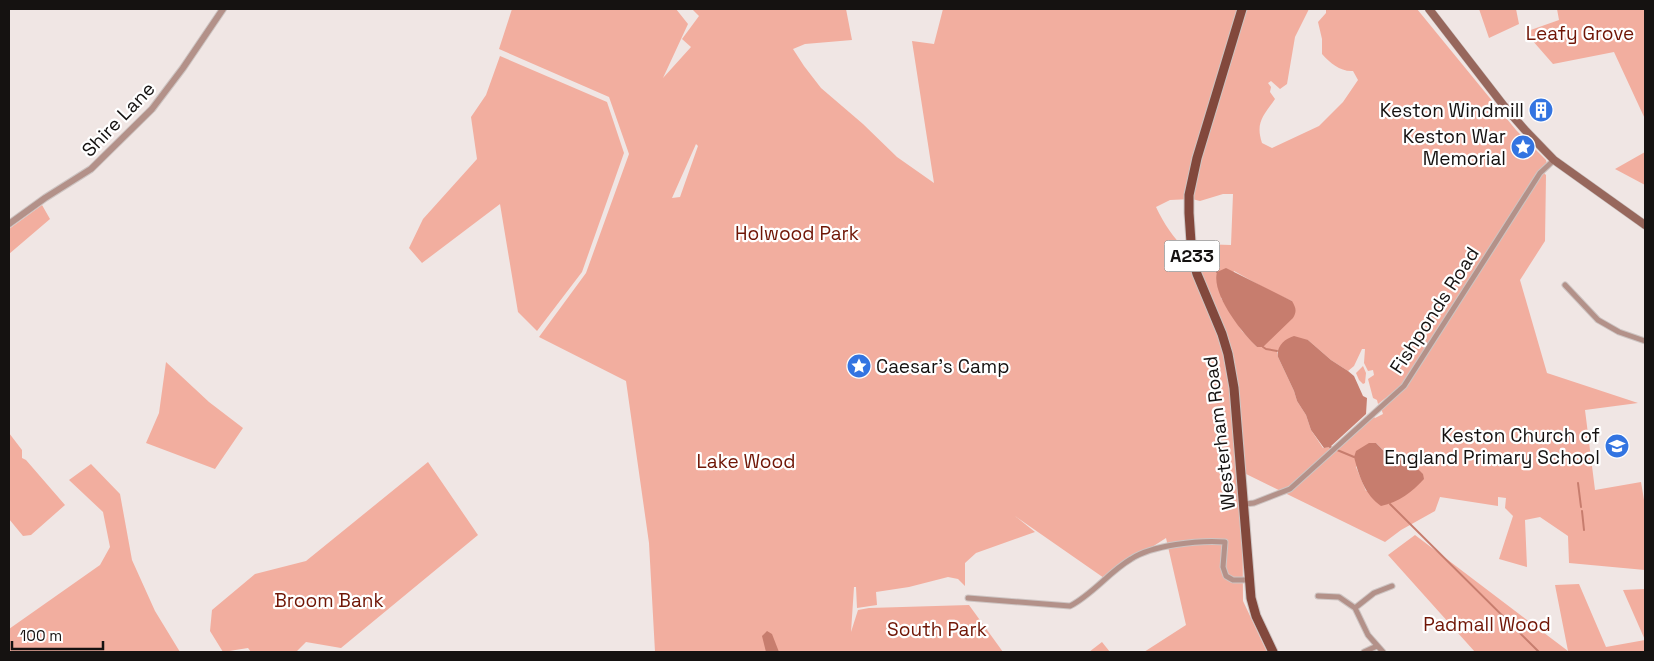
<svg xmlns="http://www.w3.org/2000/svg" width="1654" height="661" font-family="'Space Grotesk',sans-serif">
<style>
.green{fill:#f2ae9f;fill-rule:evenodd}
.water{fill:#c77d6e}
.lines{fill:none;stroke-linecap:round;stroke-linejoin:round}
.stream{stroke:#c77d6e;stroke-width:2}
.minor-casing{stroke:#cdc4c2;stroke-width:7}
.tertiary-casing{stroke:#cdc4c2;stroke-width:8}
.secondary-casing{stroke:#cdc4c2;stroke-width:9}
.primary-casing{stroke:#cdc4c2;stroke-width:11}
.minor{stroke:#b39189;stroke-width:5}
.tertiary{stroke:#b39189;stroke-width:6}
.secondary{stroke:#97675c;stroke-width:8}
.primary{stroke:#82483c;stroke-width:9}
.labels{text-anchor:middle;stroke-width:4.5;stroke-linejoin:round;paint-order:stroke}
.shield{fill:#fff;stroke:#5b5958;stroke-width:1}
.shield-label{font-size:18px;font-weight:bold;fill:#151211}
.park-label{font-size:19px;fill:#701606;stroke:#fff}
.poi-label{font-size:19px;fill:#151211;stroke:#fff;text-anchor:end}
.street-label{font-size:19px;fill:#151211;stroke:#fff}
</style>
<rect width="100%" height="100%" fill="#f0e6e4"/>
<path class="green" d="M512 9H676L688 24 663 78 691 47 682 39 699 16 692 9H846L852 40 805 44 793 49 804 66 821 88 863 124 897 157 934 183 912 41 934 44 943 9H1309L1295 37 1287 84 1280 89 1271 81 1268 83 1271 87 1270 92 1275 99C1264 115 1255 122 1262 143L1272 148 1319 126 1343 102 1358 80 1353 71C1341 72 1330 63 1322 54V39L1318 22 1326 13V9H1417L1516 130 1546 160 1547 164 1541 170 1546 175 1545 241 1520 280 1547 373 1638 403 1585 410 1595 490 1641 482 1644 500H1645V570L1569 563 1568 536 1540 517 1525 520 1527 567 1499 559 1513 516 1505 508 1506 498 1498 497V506L1440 497 1435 511 1401 530 1385 542 1242 472 1243 601 1267 652H1144L1186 625 1166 538 1104 578 1015 516 1035 532 976 553 965 563V586L958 579 948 577 909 587 876 592 877 605 857 608 856 587H854L851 632 858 610 869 608 969 605 1003 652H655L649 543 626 381 539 337 586 273 629 154 609 97 499 49ZM696 144 698 146 680 197 672 198ZM1223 194H1233L1231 245 1199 244 1186 250C1173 237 1164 224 1156 207L1170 200 1192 199 1200 201ZM1234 271 1270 291 1292 301 1257 347 1242 331 1221 298ZM1308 340 1331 360 1348 371 1354 366 1362 349H1365L1364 363 1368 371 1373 370 1374 375 1368 379 1373 398 1377 400 1378 404 1392 393 1381 408 1383 414 1375 418 1373 416 1335 451 1330 447 1323 448 1311 430 1306 415 1297 401 1294 391 1278 357 1277 351ZM1376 443C1387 454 1403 466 1418 469L1366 491 1356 467Z
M1479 9H1516L1519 24 1489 38Z
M1557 9H1645V119L1614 52 1553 64 1525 32 1559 20Z
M500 56 607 102 624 153 582 272 537 331 518 312 500 204 422 263 409 248 423 219 477 159 471 117 486 95Z
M1645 152V185L1615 169Z
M42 205 50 219 9 254V229Z
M166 362 209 402 243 428 215 469 146 443 159 413Z
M1363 366 1366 373 1365 383 1363 384 1359 380 1356 373Z
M9 433 22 450V458L26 460 65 505 31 535 23 536 9 519Z
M428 462 478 535 341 648 306 642 296 652H251L248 648 223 652 210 631 212 610 255 574 306 561Z
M91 464 120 494 132 560 155 611 180 652H9V629L100 565 110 547 103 512 69 480Z
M1415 535 1568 651 1555 585 1579 584 1606 647 1645 640 1623 590 1645 589V652H1475L1388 555Z
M1102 642 1110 652H1089Z"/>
<path class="water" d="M1226 268 1292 301C1296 308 1297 311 1293 318L1263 347H1257C1242 333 1211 294 1217 272Z
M1294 336 1308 340 1331 360 1348 371 1354 376 1363 396 1367 398 1366 414 1330 447 1324 448 1311 430 1306 415 1297 401 1294 391 1278 357C1276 347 1284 339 1294 336Z
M1369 443H1376L1383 450 1411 467 1418 469 1423 474 1424 479C1412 492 1399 502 1381 506 1365 495 1359 476 1354 457L1356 451Z
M767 631 772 634 779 652H766L762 636Z"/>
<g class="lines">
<path class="stream" d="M1213 268 1217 272
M1263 347 1266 349 1277 351
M1330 447 1354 457
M1578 483 1581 507
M1390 504 1539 652
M1582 511 1584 530"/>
<defs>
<path id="minor" d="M1565 285 1598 320 1619 332 1645 341
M1245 504 1254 503 1290 489 1404 386 1540 173 1554 160
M1318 596 1339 597 1355 608 1368 635 1383 652
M968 598 1070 606C1093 594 1109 572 1131 559 1152 545 1199 540 1225 542L1223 567 1226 576 1233 580H1249
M1355 608 1374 593 1392 586
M1364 652 1377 646"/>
<path id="tertiary" d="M9 224 45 198 91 169 152 109 183 68 223 9"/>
<path id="secondary" d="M1429 9 1504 106 1525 130 1554 160 1645 225"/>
<path id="primary" d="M1242 9 1197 158 1189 195V213L1192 257 1197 274 1222 334 1228 354 1234 388 1251 598 1256 616 1273 652"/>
</defs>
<use href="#minor" class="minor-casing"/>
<use href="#tertiary" class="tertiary-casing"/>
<use href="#secondary" class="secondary-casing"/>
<use href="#primary" class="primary-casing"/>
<use href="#minor" class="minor"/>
<use href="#tertiary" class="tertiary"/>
<use href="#secondary" class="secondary"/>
<use href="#primary" class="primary"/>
</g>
<defs>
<symbol id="building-disc" viewBox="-11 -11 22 22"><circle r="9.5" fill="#3374e1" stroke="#fff"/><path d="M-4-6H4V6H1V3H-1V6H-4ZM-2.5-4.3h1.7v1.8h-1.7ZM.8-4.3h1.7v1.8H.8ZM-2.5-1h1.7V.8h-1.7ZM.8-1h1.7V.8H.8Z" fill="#fff"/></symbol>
<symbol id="sight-disc" viewBox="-11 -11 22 22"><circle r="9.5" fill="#3374e1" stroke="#fff"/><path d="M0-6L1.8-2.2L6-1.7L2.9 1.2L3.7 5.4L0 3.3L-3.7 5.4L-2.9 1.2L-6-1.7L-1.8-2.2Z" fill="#fff"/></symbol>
<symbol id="school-disc" viewBox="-11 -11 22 22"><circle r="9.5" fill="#3374e1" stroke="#fff"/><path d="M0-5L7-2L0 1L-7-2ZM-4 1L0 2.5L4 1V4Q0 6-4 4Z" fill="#fff"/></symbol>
</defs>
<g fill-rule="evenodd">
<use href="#building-disc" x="1527" y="96" width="28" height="28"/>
<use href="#sight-disc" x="1509" y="133" width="28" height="28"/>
<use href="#sight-disc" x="845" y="352" width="28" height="28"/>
<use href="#school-disc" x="1603" y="432" width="28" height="28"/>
</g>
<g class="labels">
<rect class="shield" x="1164.5" y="240.5" width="55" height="31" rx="4"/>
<g class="shield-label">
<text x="1192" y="262">A233</text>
</g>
<g class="park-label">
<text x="1580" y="40">Leafy Grove</text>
<text x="797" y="240">Holwood Park</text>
<text x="746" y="468">Lake Wood</text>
<text x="329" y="607">Broom Bank</text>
<text x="1487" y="631">Padmall Wood</text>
<text x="937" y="636">South Park</text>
</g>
<g class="poi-label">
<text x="1524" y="117">Keston Windmill</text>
<text x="1506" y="143">Keston War<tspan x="1506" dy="22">Memorial</tspan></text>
<text x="876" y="373" text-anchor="start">Caesar's Camp</text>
<text x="1600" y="442">Keston Church of<tspan x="1600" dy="22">England Primary School</tspan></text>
</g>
<g class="street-label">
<text transform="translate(118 119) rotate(-46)" y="7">Shire Lane</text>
<text transform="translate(1434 310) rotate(-57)" y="7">Fishponds Road</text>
<text transform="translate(1219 433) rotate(-97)" y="7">Westerham Road</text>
</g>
</g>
<rect width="1654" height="661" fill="none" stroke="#151211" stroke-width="20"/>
<path d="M12 641v8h91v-8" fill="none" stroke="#151211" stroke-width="2.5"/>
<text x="20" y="641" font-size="15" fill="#151211" stroke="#ffffff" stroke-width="4" paint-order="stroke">100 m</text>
</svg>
